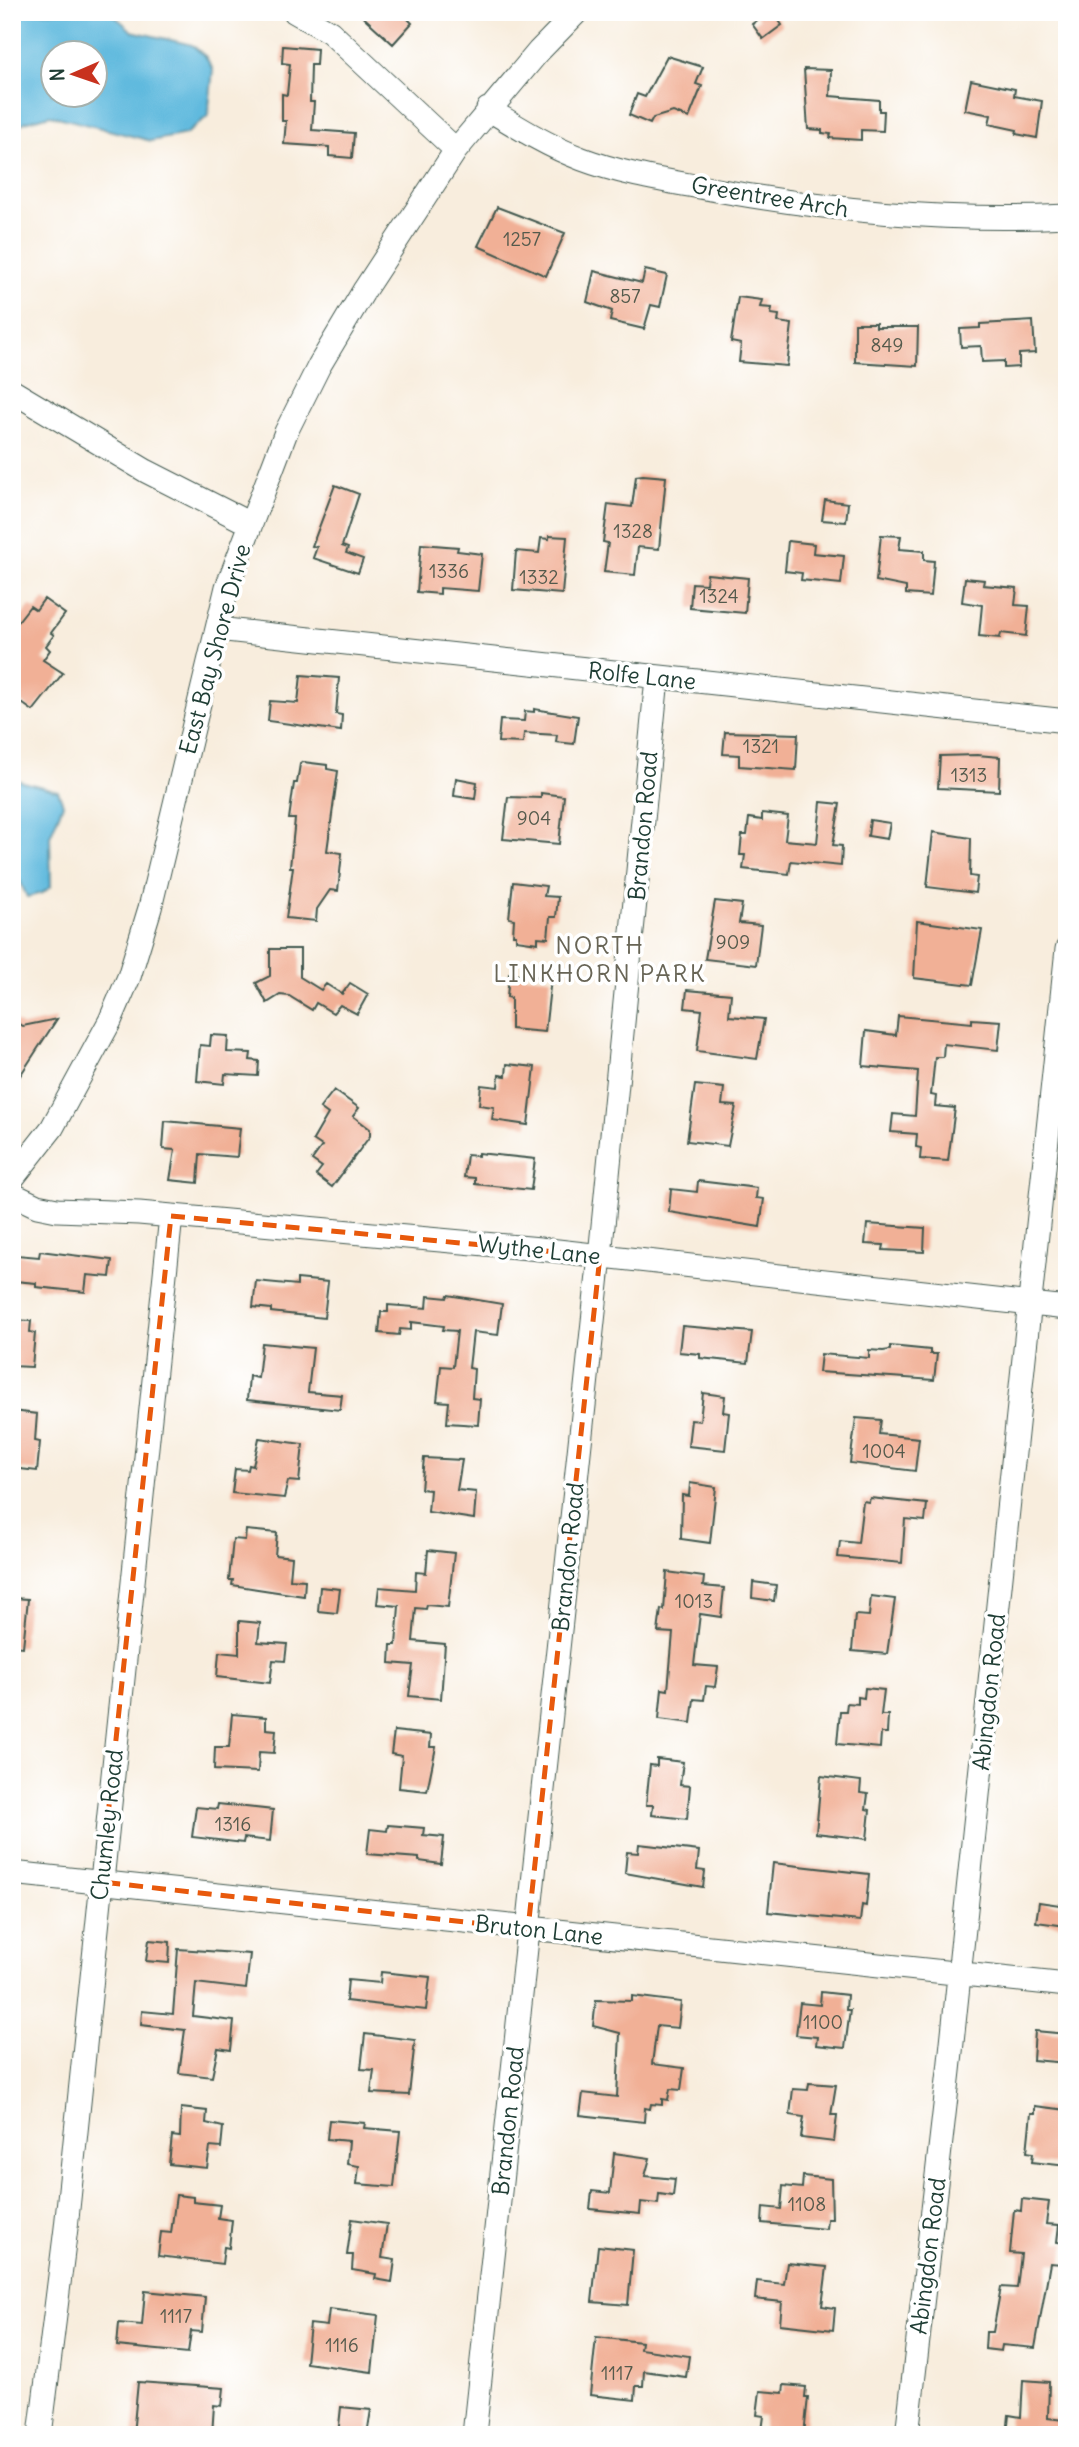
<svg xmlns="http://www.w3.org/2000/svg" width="1079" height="2447" font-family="Delius,sans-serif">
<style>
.water{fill:#61bade;stroke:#407c89;stroke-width:2;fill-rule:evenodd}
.building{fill:#f1b096}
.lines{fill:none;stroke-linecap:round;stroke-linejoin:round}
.minor-casing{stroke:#40574d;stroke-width:25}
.minor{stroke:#fff;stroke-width:23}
.marked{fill:none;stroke:#e8590c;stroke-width:5;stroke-dasharray:14 9;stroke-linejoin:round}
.labels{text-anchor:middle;stroke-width:7;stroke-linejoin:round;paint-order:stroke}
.number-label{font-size:19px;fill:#545a4c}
.street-label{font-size:23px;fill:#1f3d34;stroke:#fff}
.neighbourhood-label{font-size:24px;letter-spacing:2px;fill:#686556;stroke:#fff}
</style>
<rect width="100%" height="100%" fill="#fff"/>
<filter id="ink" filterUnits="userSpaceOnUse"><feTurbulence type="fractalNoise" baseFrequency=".0143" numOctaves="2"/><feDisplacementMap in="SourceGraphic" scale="14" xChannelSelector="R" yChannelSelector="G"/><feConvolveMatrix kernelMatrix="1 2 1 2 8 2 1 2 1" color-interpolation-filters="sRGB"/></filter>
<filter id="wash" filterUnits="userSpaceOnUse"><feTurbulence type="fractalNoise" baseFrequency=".00686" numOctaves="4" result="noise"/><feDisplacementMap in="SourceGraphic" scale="28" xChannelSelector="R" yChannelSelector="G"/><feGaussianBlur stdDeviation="1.57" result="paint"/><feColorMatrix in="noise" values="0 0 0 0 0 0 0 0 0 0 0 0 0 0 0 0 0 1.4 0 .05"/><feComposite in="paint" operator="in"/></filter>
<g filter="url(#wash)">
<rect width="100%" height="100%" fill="#f8eddd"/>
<path class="water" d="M12 12H110L132 31 192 45 206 57 213 70 208 116 186 134 151 141 50 115 25 122 12 130ZM52 52H94V94H52Z
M12 779 58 791 63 804 50 836 51 887 42 893 27 897 12 863Z"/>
<g id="blocks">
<path class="building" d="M358 12H401L412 23 393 44Z
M753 12H773L782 25 763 39 752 24 759 19Z
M283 46 317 49 316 65H311L310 102H314L312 130 354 133 352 158 329 156V147L284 144 286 121H282V94L287 95 290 64 282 63Z
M667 56 703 67 696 84 702 86 689 118 673 112 653 118 650 124 629 115 637 94 645 97Z
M804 69 831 70 830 96 879 100V111H884L883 131 861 130V140L830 138 831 134 822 133V130L808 129Z
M971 80 1015 89 1014 96 1042 101 1037 138 1016 134 1017 130 989 124 991 115 965 110Z
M497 207 565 233 546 276 478 246Z
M645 270 667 275 660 307 651 305 644 329 610 321 612 311 587 302 594 271 642 283Z
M738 297 762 300 760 307 772 308 771 314 779 315 778 322 792 324 787 366 739 362 741 344 731 342Z
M1033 321 1035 353 1019 354V367L1004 368V361L982 362 981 346 961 347 960 329 980 328V324Z
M855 323H876V327H918L917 366 855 362Z
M643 475 666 477 659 549 638 547 635 575 604 572 608 543 603 542 608 504 632 507 636 476Z
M335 485 359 494 342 546 348 548 346 553 363 559 358 573 313 558 317 547 312 546Z
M825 500 848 503 846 522 822 520Z
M881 535 901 536 899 549 924 551V560L934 561 931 596 906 594V587L876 581Z
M549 536 567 537 562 594 513 590 516 551 539 553 541 538 549 539Z
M788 541 814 544 813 553 844 556 841 584 801 580 802 573 785 571Z
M421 544 458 547 457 551 482 554 478 591 440 588V594L417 592Z
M707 574 748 578 745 613 690 608 692 583 706 584Z
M965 578 984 580 983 585 1017 588 1015 605 1029 606 1026 636 1001 633 1000 638 979 636 982 605 962 602Z
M44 599 65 614 51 633 54 635 46 646 50 650 43 660 63 673 33 711 12 696V629L30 606 36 610Z
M301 675 339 678 336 714 342 715 341 731 268 721 270 701 298 703Z
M534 709 578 716 574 744 556 742 557 735 524 733 523 743 498 742 500 720 524 721 525 711 534 712Z
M725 732 798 734 796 770 739 766V755L723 754Z
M977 755 1000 757 999 791 938 788 940 756Z
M303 762 327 765V769L338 771 327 851 342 853 338 891 330 890 317 909 316 921 286 918 293 867H290L295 819H289L294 783H297L300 764Z
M456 778 477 782 475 799 454 796Z
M541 793 564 796 559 844 503 839 508 797 541 798Z
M821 802 840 804 833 845 842 846 841 866 791 861 789 874 743 869 745 855H740L742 835H747L749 818 762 820V813L788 816 785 840 817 843Z
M870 820 890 823 887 839 868 836Z
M933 832 971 838 970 876 977 877 975 893 927 887Z
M513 882 546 886 544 896 558 897 556 917H550L548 938 538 937V943L516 940V935H513L514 919 509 918Z
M715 901 742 904 739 923 761 925 756 965 705 959Z
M917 921 982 930 972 985 914 978Z
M270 949H300V977L321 990 326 984 342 994 350 983 368 994 357 1014 340 1005 333 1013 316 1003 312 1010 289 996 280 995 267 1003 256 983 270 976Z
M509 974 551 978 545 1032 511 1029V998L507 997Z
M687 990 731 994 729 1016 764 1019 757 1059 697 1051 702 1010 685 1008Z
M898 1016 972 1023V1019L1001 1021 998 1050 944 1044 943 1057H935L931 1095 936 1096 935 1106 955 1108 948 1161 920 1159 921 1148 916 1147 917 1134 891 1132 893 1114 915 1116 918 1071 863 1066 866 1031 896 1035Z
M12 1019 23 1026 57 1019 12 1088Z
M211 1035 228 1036 227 1052 251 1053 250 1060 259 1061 258 1076 225 1074 224 1084 197 1081 200 1045 210 1046Z
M507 1064 535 1067 528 1125 492 1120 494 1107 479 1105 481 1085 498 1087 499 1075 506 1076Z
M695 1085 724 1088 722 1105 736 1106 728 1146 687 1141Z
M334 1090 359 1108 353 1116 370 1129V1136L332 1187 316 1175 322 1167 312 1160 322 1146 313 1140 328 1114 320 1108Z
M165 1121 240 1128 237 1157 200 1154 198 1183 170 1180 175 1150 163 1149Z
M478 1153 535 1159 531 1190 475 1184V1178L464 1177 467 1155 478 1156Z
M698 1181 757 1188 756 1198 764 1199 760 1227 669 1212 671 1189 697 1192Z
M867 1224 925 1228 924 1252 883 1250 884 1245 865 1244Z
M40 1251 112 1260 110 1277 87 1275 85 1292 36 1287V1283L15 1281 17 1255 39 1257Z
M297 1279 328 1282 324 1318 271 1312V1309L253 1307 256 1281 297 1285Z
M448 1295 502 1304 498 1335 473 1332 469 1368 474 1369 472 1398 480 1399 478 1425 447 1423 449 1402 437 1401 441 1366 453 1367 457 1331 443 1330 444 1326 411 1322V1330L400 1329 399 1335 379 1333 381 1312H388V1305L427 1308 428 1296 447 1298Z
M12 1320 31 1321 30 1332 35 1333 32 1367 12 1366Z
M682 1326 752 1332 748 1363 700 1358V1354L679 1352Z
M262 1343 313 1348 308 1392 342 1395 340 1410 247 1400 249 1376 258 1378Z
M890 1346 930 1350V1354H937L934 1380 819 1372 821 1354 869 1358V1350L883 1351 890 1350Z
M703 1393 725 1396 723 1412 729 1413 725 1450 688 1446 691 1420 700 1421Z
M12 1411 37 1414 35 1441 40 1442 37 1471 12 1468Z
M856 1418 881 1420 879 1434 919 1438 915 1471 850 1463Z
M259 1438 303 1444 299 1482 288 1481 284 1498 232 1493 235 1469 248 1470 249 1465 253 1466Z
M424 1458 462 1460 457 1490 476 1492 474 1519 428 1512 430 1490 421 1489Z
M690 1483 716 1487 710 1543 681 1539 682 1495 689 1496Z
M870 1498 927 1504 925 1521 905 1519 902 1563 838 1557 840 1541 858 1543 863 1501 869 1502Z
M246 1530 277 1533 275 1555 292 1557 290 1579 305 1580 304 1596 232 1585 233 1580H229L233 1539 245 1540Z
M428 1550 454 1553 448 1607 427 1605 426 1609 416 1608 413 1641 445 1644 441 1699 409 1696 413 1665 390 1663 391 1645H396L399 1606 377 1604 379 1587 415 1590 416 1572 426 1573Z
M667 1572 704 1577 703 1586 724 1588 721 1617 700 1614 694 1665 718 1667 715 1687 706 1686 704 1700 694 1699 691 1723 659 1719 662 1689 668 1690 673 1633 658 1632 661 1609 664 1610Z
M753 1582 776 1585 774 1601 752 1598Z
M320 1587 340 1589 337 1613 318 1611Z
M871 1596 895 1599 887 1654 852 1651 855 1615 869 1616Z
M12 1598 28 1599 23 1647 12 1646Z
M239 1621 260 1623 258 1642 287 1644 285 1661 273 1660 270 1683 217 1677 219 1652 239 1654Z
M865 1688 884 1690 881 1715H888L887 1733H881L880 1748 837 1744 840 1711H846L847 1703 858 1704V1697L864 1698Z
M232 1714 266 1717V1729L276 1730 274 1753 259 1752 258 1772 214 1770 215 1747H229Z
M394 1731 431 1735 430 1747H436L427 1791 399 1788 402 1756 391 1754Z
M657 1759 683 1762 680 1785 690 1786 687 1819 652 1815 653 1805H646L650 1765 657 1766Z
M821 1776 861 1781 860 1793 868 1794 866 1809 870 1810 867 1839 816 1833Z
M218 1804 273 1810 270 1841 244 1838 243 1843 192 1837 196 1807 217 1809Z
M388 1825 424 1828 423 1835 444 1837 441 1864 419 1861V1858L367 1854 370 1829 387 1831Z
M639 1844 699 1851 697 1870 705 1871 703 1887 625 1873 627 1852 638 1853Z
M773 1863 869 1874 866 1906 862 1905 860 1921 768 1912Z
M1039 1902 1067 1906V1926L1036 1922Z
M149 1940 170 1942 169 1963 146 1961Z
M178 1949 250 1954 246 1989 196 1983 193 2016 234 2021 231 2050 218 2048 212 2077 179 2073 185 2030 141 2025 142 2011 173 2014Z
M381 1972 430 1977 426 2010 346 2001 348 1980 380 1983Z
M821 1992 847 1995 846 2010H850L845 2048 816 2045 817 2037 796 2035 800 2003 820 2005Z
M632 1996 681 2002 678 2028 657 2026 652 2064 684 2068 681 2090 670 2089 668 2100 662 2099V2105L651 2104 650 2109 645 2108 644 2122 580 2115 583 2093 617 2097 620 2033 593 2026 596 2000 632 2001Z
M1035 2031 1067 2034V2063L1033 2060Z
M365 2034 415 2040 409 2095 371 2093 374 2070 361 2069Z
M809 2083 836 2085 831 2115H837L834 2142 801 2138 804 2117 790 2115 793 2089 808 2090Z
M1035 2106 1067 2110V2166L1032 2162 1033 2153 1027 2152 1031 2113H1035Z
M181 2108 207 2111 206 2123 223 2127 221 2148 210 2147 207 2168 169 2164 172 2136 180 2137Z
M329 2120 365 2123 364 2128 400 2131 394 2187 357 2184 359 2166 347 2164 349 2141 327 2139Z
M614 2153 650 2158 645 2176 675 2179 673 2196 659 2194 658 2204 641 2202 640 2214 590 2209 592 2191 610 2193Z
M803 2176 831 2179 832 2219H827L826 2229 762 2223 763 2207 781 2209 783 2186 802 2188Z
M176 2195 193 2197V2202L220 2205 218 2218 232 2220 229 2248 224 2247 222 2264 158 2256 161 2232 171 2233Z
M1022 2199 1049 2202 1046 2224 1059 2225 1057 2242 1065 2243 1062 2264 1050 2263 1035 2348 1002 2345 1001 2351 985 2349 986 2332H993L1001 2287 1017 2288 1021 2254 1010 2253 1014 2210 1021 2211Z
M352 2219 387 2224 382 2258 395 2260 392 2282 375 2279 376 2274 352 2270 353 2255H347Z
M598 2246 633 2250 628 2305 592 2302Z
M787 2263 827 2267 822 2306 835 2308 833 2330 780 2324 782 2302 755 2299 757 2281 784 2284Z
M145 2291 205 2297 202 2332 191 2331 188 2353 117 2346 119 2323 142 2325Z
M329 2309 378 2315 372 2372 306 2363 310 2324 327 2326Z
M596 2337 641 2342 640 2349 689 2356 686 2377 644 2371 643 2386H636L635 2400 590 2395Z
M1023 2380 1049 2382 1048 2418 1064 2420 1062 2435H1007L1009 2415 1021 2417Z
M138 2382 224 2388 222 2406 214 2405 212 2435H133Z
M784 2385 806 2387 805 2397H808L804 2435H777L762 2431 764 2416 757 2415 760 2391 783 2393Z
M341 2407 371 2410 367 2435H338Z"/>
</g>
</g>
<g filter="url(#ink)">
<use href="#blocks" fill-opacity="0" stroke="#40574d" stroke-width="2"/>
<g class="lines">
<defs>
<path id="minor" d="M295 12 330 32 456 150
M488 109C519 128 548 146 582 159 627 176 675 182 722 191 836 211 951 222 1067 216
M12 391 146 471 250 524
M217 629 1067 721
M12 1179 52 1128 110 1021 129 977 150 908 227 587 286 432 319 366 365 289 456 150 539 51 577 12
M12 1194 37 1206 57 1210 139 1213 540 1249 1067 1308
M12 1873 1067 1985
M40 2435 66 2228 171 1216
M474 2435 600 1256 657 678
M907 2435 949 2071 1067 949"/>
</defs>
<use href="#minor" class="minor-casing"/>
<use href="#minor" class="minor"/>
</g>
</g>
<path class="marked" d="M171 1216 600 1256 528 1929 101 1882Z"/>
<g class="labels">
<g class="number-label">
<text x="522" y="246">1257</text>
<text x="625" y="303">857</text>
<text x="887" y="352">849</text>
<text x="633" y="538">1328</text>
<text x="449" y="578">1336</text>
<text x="539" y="584">1332</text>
<text x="719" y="603">1324</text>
<text x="761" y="753">1321</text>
<text x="969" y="782">1313</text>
<text x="534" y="825">904</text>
<text x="733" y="949">909</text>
<text x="884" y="1458">1004</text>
<text x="694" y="1608">1013</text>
<text x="233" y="1831">1316</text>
<text x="823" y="2029">1100</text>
<text x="807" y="2211">1108</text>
<text x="176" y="2323">1117</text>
<text x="342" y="2352">1116</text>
<text x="617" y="2380">1117</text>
</g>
<g class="street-label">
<text transform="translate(770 197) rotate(9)" y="8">Greentree Arch</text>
<text transform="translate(215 649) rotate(-75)" y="8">East Bay Shore Drive</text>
<text transform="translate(642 676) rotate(6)" y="8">Rolfe Lane</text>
<text transform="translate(643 826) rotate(-85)" y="8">Brandon Road</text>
<text transform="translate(539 1250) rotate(6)" y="8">Wythe Lane</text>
<text transform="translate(568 1557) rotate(-84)" y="8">Brandon Road</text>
<text transform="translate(989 1692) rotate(-84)" y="8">Abingdon Road</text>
<text transform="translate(107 1825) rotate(-84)" y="8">Chumley Road</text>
<text transform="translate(539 1930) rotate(6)" y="8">Bruton Lane</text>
<text transform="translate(508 2121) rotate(-84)" y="8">Brandon Road</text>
<text transform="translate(928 2256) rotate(-83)" y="8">Abingdon Road</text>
</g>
<g class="neighbourhood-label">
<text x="600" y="954">NORTH<tspan x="600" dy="28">LINKHORN PARK</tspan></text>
</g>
</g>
<rect width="1079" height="2447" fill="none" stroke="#fff" stroke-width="42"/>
<g transform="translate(74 74) rotate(268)"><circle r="33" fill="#ffffff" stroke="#a5b1ae" stroke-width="2"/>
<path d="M0-5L12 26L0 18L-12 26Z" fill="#c8321e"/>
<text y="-10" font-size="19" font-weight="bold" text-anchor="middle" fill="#1f3d34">N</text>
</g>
</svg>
